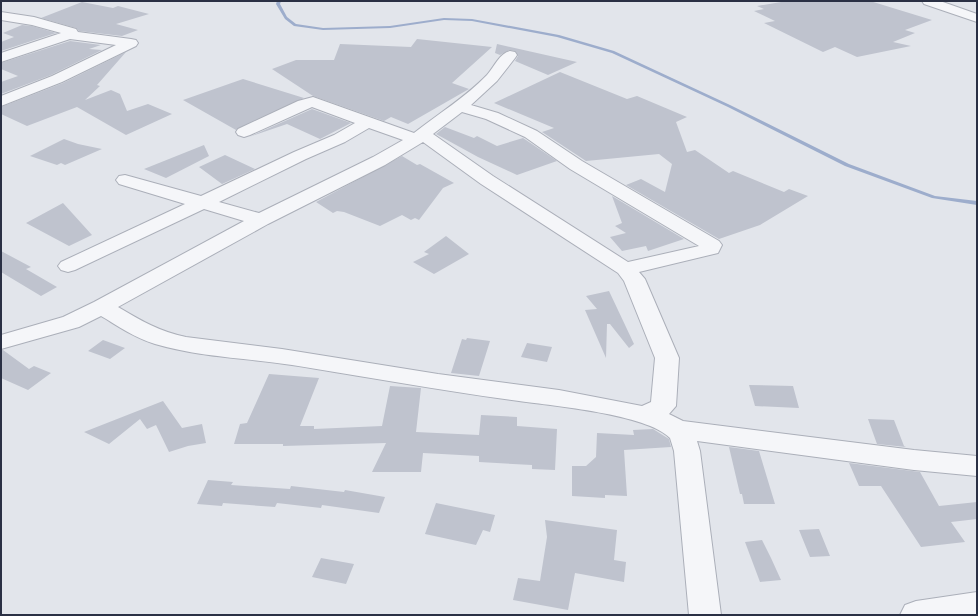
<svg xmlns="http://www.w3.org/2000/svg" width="978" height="616" font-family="Mulish,sans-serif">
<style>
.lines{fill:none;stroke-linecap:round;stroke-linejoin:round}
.stream{fill:#9dadcc;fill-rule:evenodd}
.building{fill:#bfc3ce}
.minor-casing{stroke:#abafb9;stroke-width:2}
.minor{fill:#f5f6f9;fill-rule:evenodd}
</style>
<rect width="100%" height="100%" fill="#e2e5eb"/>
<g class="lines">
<path class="stream" d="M277 1H281L280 4 287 17 296 24 323 28 390 26 444 18 472 19 559 35 614 51 730 105 849 164 935 196 977 201V205L932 198 845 166 728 107 612 53 557 37 472 21 444 20 390 28 323 30 294 26 285 19 276 4Z"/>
</g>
<path class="building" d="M787 1H870L932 20 905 30 915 33 893 42 911 46 857 57 835 47 823 52 764 23 775 21 754 11 764 9 757 6Z
M82 2 113 8 118 6 149 14 116 24 138 30 122 36 79 31 76 28 41 18Z
M22 25 32 26 56 33 1 51V42L14 37 3 33Z
M417 39 492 47 452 83 469 89 408 124 391 117 384 121 313 96 272 69 296 60H334L340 44 411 47Z
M70 41 101 45 89 49 102 50 51 75 1 94V82L18 76 1 69V63Z
M497 44 577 62 548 75 515 61 518 56 515 51 509 50 500 55 495 53Z
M126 52 97 85 100 86 85 100 111 90 120 94 127 111 148 104 172 114 126 135 77 107 27 126 1 114V107L63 83Z
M560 72 627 99 637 96 687 117 676 122 687 152 695 150 729 173 733 171 784 192 789 189 808 196 760 225 719 239 626 185 641 179 665 192 672 164 659 154 586 161 542 132 554 128 494 103Z
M243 79 304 98 236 130 183 100Z
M312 109 351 123 320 139 287 124 249 137Z
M445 127 474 138 477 136 497 146 523 138 557 161 517 175 478 157 436 134Z
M64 139 78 144 102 149 65 165 61 163 57 165 30 156Z
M204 145 209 156 166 178 144 169Z
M225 155 255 169 222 184 199 167Z
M402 156 417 165 420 164 454 183 443 188 419 220 415 218 411 220 402 215 380 226 344 212 337 211 333 213 316 202Z
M612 196 684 239 648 251 646 246 622 251 610 237 626 233 615 226 622 223Z
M63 203 92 235 69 246 26 223Z
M446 236 469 254 434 274 413 262 429 254 424 252Z
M1 251 31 267 26 269 57 287 41 296 1 272Z
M609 291 634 344 629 348 610 324H607L606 358 585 310 597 309 586 296Z
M467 338 490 341 479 376 451 373 462 339 466 340Z
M103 340 125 348 110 359 88 351Z
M527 343 552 347 547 362 521 357Z
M1 350H3L29 369 34 366 51 373 28 390 1 378Z
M269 374 319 378 300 426H314V429L382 426 390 386 421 388 416 432 479 435 481 415 517 417V426L557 429 555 470 532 469V465L479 462V456L423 453 421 472H372L386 443 283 446V444H234L240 424 247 423Z
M749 385 793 386 799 408 755 406Z
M163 401 182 428 202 424 206 443 188 446 169 452 156 425 147 429 140 419 109 444 84 432Z
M868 419 894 420 904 446 906 447 877 444Z
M653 429 669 439 671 447 624 450 627 496 605 495V498L572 496V466H586L596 457 597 433 634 435 633 430Z
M729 447 759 451 775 504H744L742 494H740Z
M849 463 920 472 939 506 977 502V519L951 522 965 542 921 547 881 486H859Z
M208 480 233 482 231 485 290 489 291 486 344 492 345 490 385 497 379 513 322 505 321 508 277 503 275 507 223 503 222 506 197 504Z
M436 503 495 515 490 532 483 530 476 545 425 534Z
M545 520 617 530 614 560 626 562 624 582 575 573 568 610 513 600 518 578 540 581 547 537Z
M819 529 830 556 810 557 799 530Z
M762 540 771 558 781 580 760 582 745 542Z
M321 558 354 564 346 584 312 577Z"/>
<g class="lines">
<defs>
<path id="minor" d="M922 1H940L977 14V22L924 4Z
M1 12 34 17 76 29 78 32 131 39 136 40 138 43 136 46 62 82 1 106V96L52 76 116 45 70 39 1 62V53L61 33 32 25 1 20Z
M510 51 515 52 517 55 515 58 497 81 471 105 498 113 537 131 582 161 719 241 722 245 718 253 639 272 645 279 679 358 676 406 669 414 683 421 914 450 977 456V476L914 470 697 441 700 451 721 615H689L674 451 670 438C647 414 553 406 519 401 443 391 368 377 292 365 246 358 199 357 155 344 135 338 118 326 101 316L79 327 1 349V335L63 317 94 302 244 221 204 209 75 270 68 272 61 270 58 266 61 262 185 204 119 184 116 180 119 176 125 175 201 196 294 152 334 135 355 123 312 107 250 135 244 137 238 135 236 132 238 129 298 101 313 97 414 133C438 114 466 97 487 75 494 67 500 53 510 51ZM462 112 486 119 525 137 570 169 699 246 628 262 493 176 433 134ZM369 128 403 140 373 157 259 213 219 202 306 159 345 142ZM423 142 481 184 618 273 624 281 655 358 651 402 642 406 559 390 438 374 282 349 186 337C160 332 140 320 118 307L268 224 385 165Z
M977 592V615H900L905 605 916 601Z"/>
</defs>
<use href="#minor" class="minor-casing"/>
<use href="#minor" class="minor"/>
</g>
<rect width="978" height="616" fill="none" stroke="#2a3044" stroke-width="4"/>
</svg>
